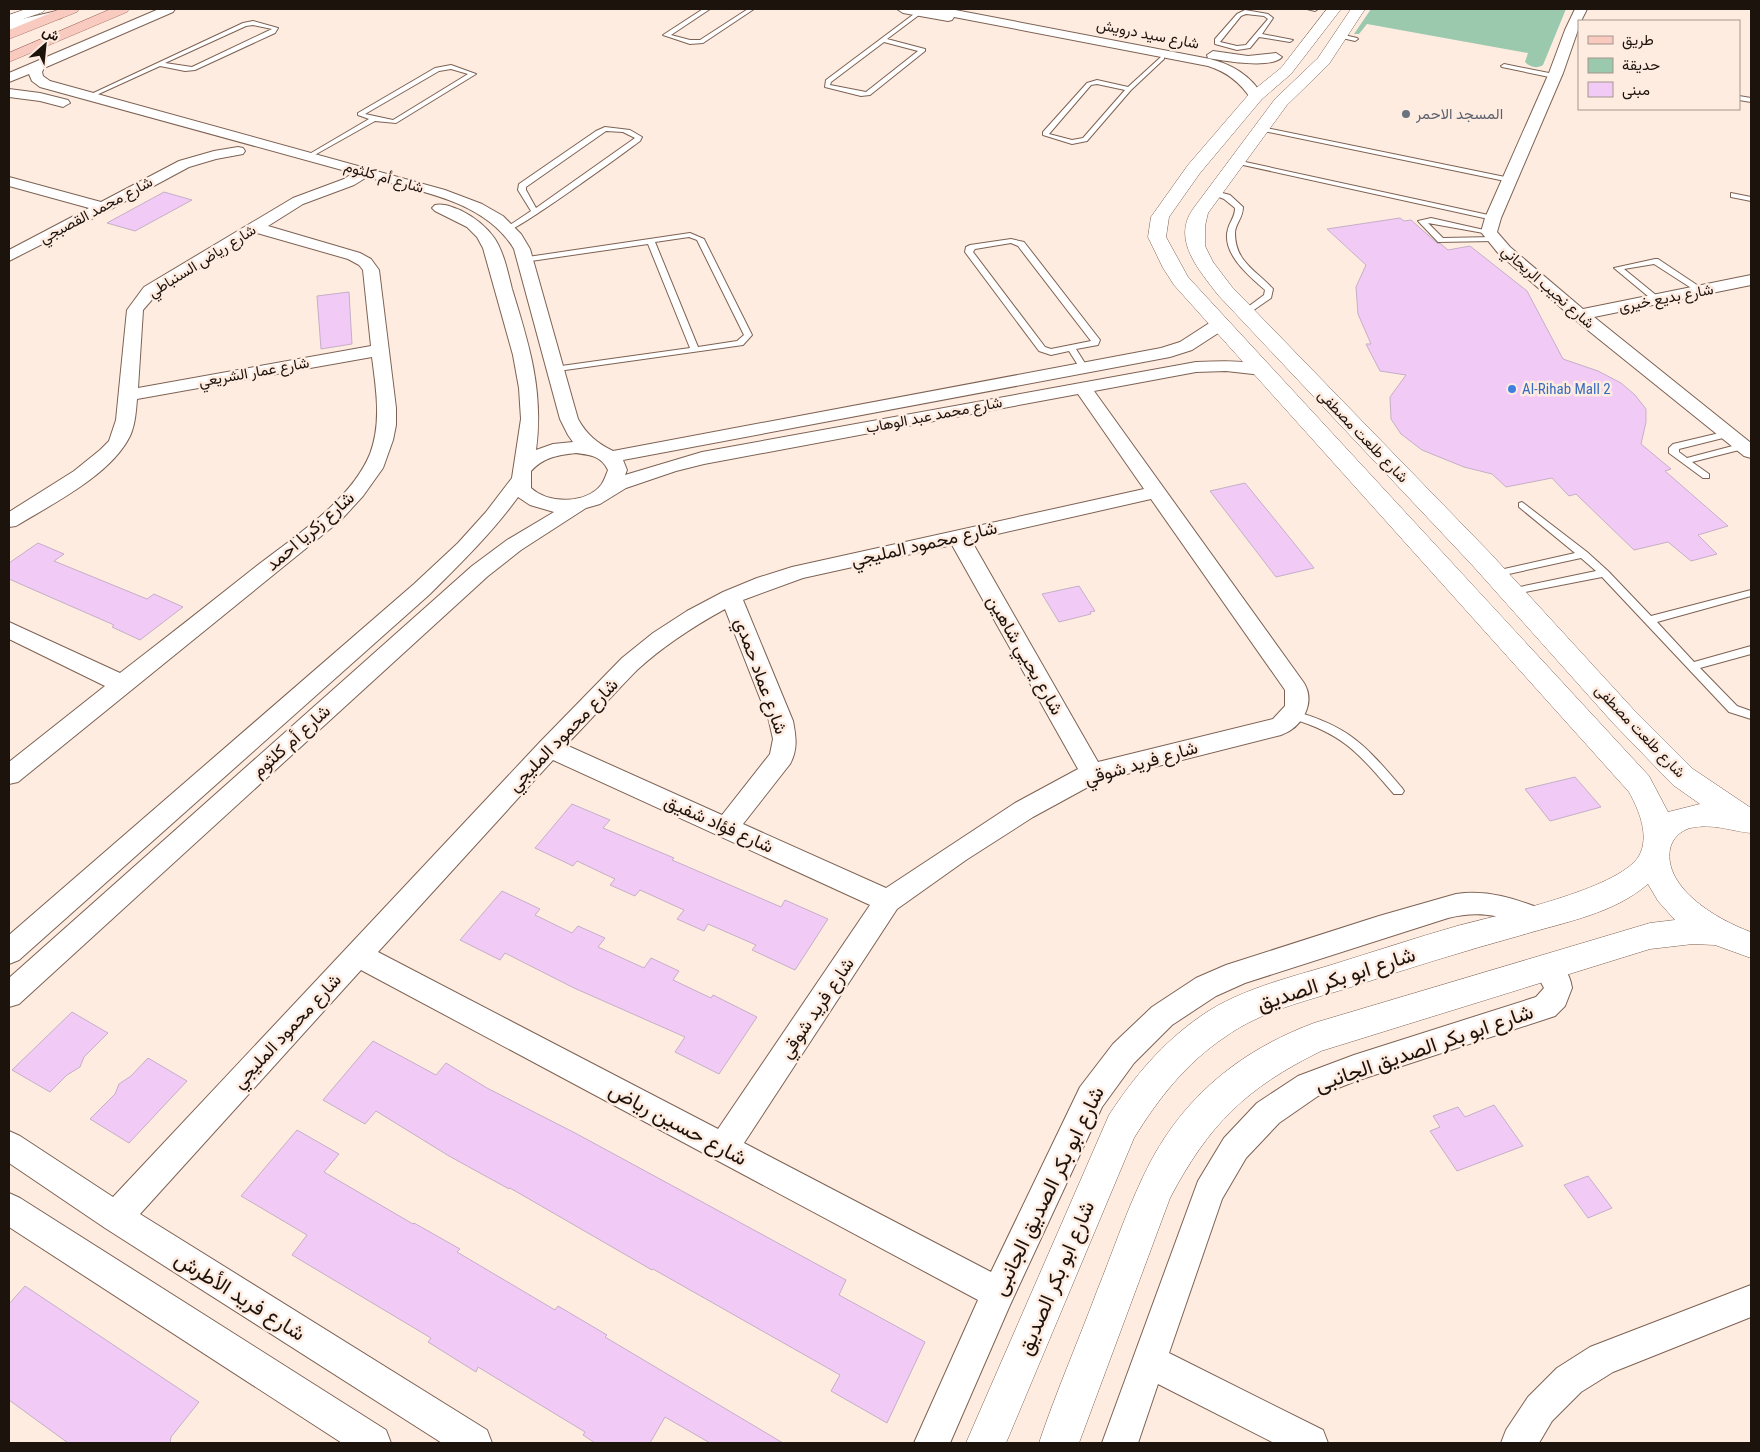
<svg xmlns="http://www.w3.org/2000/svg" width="1760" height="1452" font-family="'Roboto Condensed',Vazirmatn,sans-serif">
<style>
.green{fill:#9ac9ad}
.building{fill:#f1cbf5;stroke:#c5afc7}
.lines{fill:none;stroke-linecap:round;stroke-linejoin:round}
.service-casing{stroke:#7d6253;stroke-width:2}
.minor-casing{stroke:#7d6253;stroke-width:2}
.tertiary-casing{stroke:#7d6253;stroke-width:1}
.primary-casing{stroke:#a97366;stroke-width:1}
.service{fill:#fff;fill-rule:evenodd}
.minor{fill:#fff;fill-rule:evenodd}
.tertiary{fill:#fff;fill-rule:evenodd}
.primary{fill:#f8cac0;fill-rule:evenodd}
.worship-dot{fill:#6b7280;stroke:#ffece1;stroke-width:2}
.shop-dot{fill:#3f7fe0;stroke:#ffece1;stroke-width:2}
.labels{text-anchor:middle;stroke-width:5;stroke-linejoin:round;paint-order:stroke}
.far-street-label{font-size:15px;fill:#1d130d;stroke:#ffece1}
.far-worship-label{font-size:15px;fill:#5b616d;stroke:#ffece1;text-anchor:start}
.far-shop-label{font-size:15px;fill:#366cbe;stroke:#ffece1;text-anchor:start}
.street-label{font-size:18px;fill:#1d130d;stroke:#ffece1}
.near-street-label{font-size:21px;fill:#1d130d;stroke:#ffece1}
</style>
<rect width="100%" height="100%" fill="#ffece1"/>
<path class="green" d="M1371 9H1566L1543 65C1537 69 1530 67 1525 62L1528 53 1367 24 1359 34H1354Z"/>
<path class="building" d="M164 192 192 200 135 231 107 223Z
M1400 218 1404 221 1411 220 1437 243 1441 244 1448 250 1470 246 1527 291 1563 359 1598 371 1621 383 1635 395 1646 409V422L1641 444 1671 469 1665 471 1728 526 1698 535 1717 554 1691 561 1668 542 1634 550 1576 494 1569 496 1552 478 1506 487 1492 474 1464 467 1422 450 1401 434 1391 419 1390 397 1406 375 1380 371 1366 344H1371L1358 314 1356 287 1366 265 1327 229Z
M349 292 352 344 321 349 317 296Z
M1245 483 1285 532 1314 568 1276 577 1210 491Z
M38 543 64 554 54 561 147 599 154 594 183 607 140 640 112 627 114 625 9 579V563Z
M1079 586 1095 611 1090 612 1091 614 1059 622 1042 594Z
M1575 777 1601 807 1550 821 1525 789Z
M572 804 610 820 603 828 674 858 672 860 781 907 785 900 828 919 795 970 752 950 756 945 708 924 704 931 677 919 684 910 640 890 635 896 610 885 615 879 577 861 573 866 535 848Z
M502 891 540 909 535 915 572 933 578 926 605 938 598 947 644 968 651 958 679 971 673 980 711 998 713 995 757 1017 719 1074 675 1052 685 1037 574 988 505 953 500 960 460 940Z
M72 1012 108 1033 84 1057 80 1067 67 1075 50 1092 12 1070Z
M373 1041 436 1075 446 1063 487 1088 577 1134 846 1280 839 1295 925 1342 887 1423 831 1391 840 1375 653 1269 652 1270 510 1188 509 1189 449 1156 376 1111 365 1124 323 1100Z
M148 1058 187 1081 129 1143 90 1119 115 1094 119 1084 131 1076Z
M1494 1105 1523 1146 1457 1171 1430 1131 1440 1127 1433 1116 1458 1107 1465 1117Z
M297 1130 339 1154 324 1172 413 1224 414 1223 460 1249 457 1252 555 1310 558 1306 607 1335 605 1337 783 1443H710L665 1417 650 1443H595L583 1435 585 1432 478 1367 476 1372 428 1342 431 1338 292 1255 307 1235 241 1196Z
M1588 1176 1612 1208 1588 1218 1564 1185Z
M25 1286 199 1402 171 1437 170 1443H68L9 1400V1304Z"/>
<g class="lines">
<defs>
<path id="service" d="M703 9H710L671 35 690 40H700L748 9H754L703 43 690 44 663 35Z
M1307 9H1318L1315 11Z
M1245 10 1268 14 1273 18 1262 34 1293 40 1290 42 1259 37 1250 48 1237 50 1215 44V39L1237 14ZM1246 14 1264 16 1268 19 1246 45 1237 46 1220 42 1241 16Z
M918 11 923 12 887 39 925 49V51L870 95 861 96 825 87 826 80ZM884 42 918 51 866 92 830 85 831 82Z
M253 21 278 28 275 33 195 70 185 71 160 66 92 97 87 96 243 23ZM253 25 272 29 192 67 165 63 246 26Z
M1340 34 1357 38 1358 39 1355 41 1338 37 1337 36Z
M1162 56 1164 57V59L1131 90 1087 141 1072 144 1043 135V132L1087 83 1097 80 1128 87ZM1097 84 1125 90 1083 138 1072 140 1049 134 1091 85Z
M1504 64 1554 74 1557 76 1554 78 1502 67 1501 66Z
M451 65 476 74 396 123 375 121 311 157 306 156 369 119 358 115V113L435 68ZM451 69 468 74 393 120 365 114 439 71Z
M1739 96 1751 98V102L1739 100Z
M605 127 630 130 642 137 640 141C624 153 517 231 507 231V227L531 211 518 190 519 184 596 131ZM606 131 623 132 635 138 536 208 526 190V187Z
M1261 127 1510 178 1514 180 1510 182 1259 130V128Z
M1236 160 1493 216 1497 218 1493 220 1234 163V161Z
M1211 190 1230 195 1243 207C1243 218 1235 224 1235 233 1235 262 1256 270 1273 289L1271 298 1248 314 1241 312 1264 295 1265 290C1249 276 1221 253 1228 229 1230 221 1235 217 1235 208L1224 199 1211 194Z
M1731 193 1751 197V201L1731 197Z
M1431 218 1493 232 1489 234 1428 223 1443 238 1494 237 1498 239 1494 241 1438 242 1418 221Z
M690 233 704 239 752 335 743 345 551 372V368L554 367 690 348 648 244 524 262H521V258ZM689 237 697 240 744 335 737 341 698 347 655 242Z
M1011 239 1024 242 1100 340 1098 345 1076 349 1088 368 1087 370H1081L1069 351 1051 355 1039 351 965 252 966 247 970 245ZM1011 243 1018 246 1091 341 1051 349 1045 347 973 252 975 249Z
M1655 259H1658L1706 291 1699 293 1654 264 1624 269 1662 300 1655 302 1614 268Z
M1728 431 1732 434 1731 436 1679 449V452L1687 458 1744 443 1747 444V448L1692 462 1709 474V478H1703L1669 453V448L1673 444Z
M1522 502 1587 552 1608 571 1651 616 1751 590V596L1657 622 1694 662 1751 646V654L1700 668 1737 706 1751 711V719L1729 712 1602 577 1510 595 1506 594 1505 592 1506 590 1510 589 1596 571 1581 558 1495 577 1491 576 1490 574 1491 572 1575 553 1519 507V503Z
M1294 711C1350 727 1365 745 1402 788L1404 791 1402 794H1394C1358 753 1344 734 1290 718L1288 715 1290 712Z"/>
<path id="minor" d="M159 9H175L173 12 44 68 42 72 43 76 50 81 445 190 482 204 503 216 521 234 530 249 578 419C587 435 597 443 613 451L1161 348 1180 342 1214 320 1220 319 1226 320 1229 324 1226 328 1192 350 1170 357 623 460 627 470 625 475 702 452 1196 362C1220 361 1245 360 1268 366L1271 370 1268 374 1262 375 1226 371 1196 372 1094 391 1304 683C1316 703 1302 728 1281 735L1099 781 1033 817 966 860 897 909 744 1143 991 1272 1080 1087 1113 1044 1152 1007 1196 978 1226 965 1379 916 1456 894C1488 889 1515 899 1545 910L1548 918 1545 926C1528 932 1512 919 1495 916 1479 913 1464 914 1448 918L1245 983 1216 996 1172 1025 1134 1063 1102 1107 1010 1305 950 1443H914L978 1300 361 970 140 1214 487 1430 492 1443H442L105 1228 9 1163V1131L20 1136 113 1197 540 742 622 658 653 633 687 611 723 592 757 578 792 567 1144 489 1078 394 704 464 676 471 626 488 600 504 586 508 521 550 488 576 19 1004 9 1007V978L472 566 507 540 554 512 530 505 518 497C492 533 461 563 430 594L19 960 9 964V935L414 584 458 543 486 512 512 478 521 419 519 388 513 355 483 248 477 237 467 227 435 211 432 208 435 205C443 203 452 207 460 210 474 217 486 226 495 239 504 253 508 273 512 289 529 344 544 391 536 450L553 444 573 442 568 435 560 419 514 249C485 200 417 191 367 177L354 185 303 204 268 226 360 253 371 259 379 270 396 408V425L393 440 383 468 363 496 341 520 18 782 9 784V762L105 686 9 639V622L120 673C163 640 206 606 249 572 289 540 350 503 370 454 382 422 376 389 372 357L137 399C136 412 135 425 130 436 111 475 52 504 16 526L9 527V512L74 471 100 450 109 441 116 420 127 310 144 287 293 198 344 179 353 173 40 87 32 81 29 74 9 82V73ZM257 233 348 259 359 265 363 270 371 346 138 388 143 310 156 295ZM576 453C591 455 601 456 608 470 606 475 604 481 601 485 586 504 548 504 531 488V471C544 457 558 455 576 453ZM1151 499 1285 690V706L1273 719 1098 762 971 540ZM952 545 1078 769 1015 803 886 888 743 824 790 764C798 749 796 737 793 721L743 600 803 578ZM725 609 769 721 773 739 770 754 722 815 566 745C590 721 613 694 637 670 663 646 694 626 725 609ZM553 760 870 905 718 1129 378 952Z
M897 9H950L1210 59C1233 65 1250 75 1263 96L1261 99H1251C1240 82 1227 72 1208 66L954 17 952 20 948 21 903 13Z
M1575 9H1587L1581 21H1579V27L1563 73 1501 218 1497 232 1510 247 1583 309 1751 275V285L1594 317 1751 443V458L1744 456 1574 319 1498 253 1481 232 1485 218 1549 73 1565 30Z
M57 11 61 12 63 15 61 18 9 30V22Z
M1213 51 1248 56 1276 53 1282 57C1272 69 1224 61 1208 58L1207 55Z
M9 89 40 93 68 100 70 103 63 107 40 101 9 97Z
M238 147 243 148 245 151 243 154 216 159 189 167 109 210 9 261V250L89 208 9 186V177L101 202 179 161 214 151Z
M1547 955C1561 960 1570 973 1572 988L1565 1006 1555 1016 1356 1081 1318 1096 1279 1123 1246 1158 1222 1199 1169 1353 1323 1430 1328 1443H1274L1158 1384 1138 1443H1102L1198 1181 1224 1138 1257 1103 1298 1076 1354 1055 1536 997 1544 988 1533 967 1537 959Z
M9 1193 20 1198 386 1430 391 1443H342L9 1227Z
M1751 1285V1317L1613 1372 1581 1392 1552 1421 1539 1443H1501L1506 1430 1528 1397 1557 1368 1590 1347Z"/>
<path id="tertiary" d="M26 9H45L43 12 9 24V15Z
M1327 9H1341L1291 74 1262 99 1200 173 1169 217 1166 237 1188 277 1649 776 1668 812 1700 804 1673 785 1613 723 1473 566 1218 295C1200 271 1171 240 1193 209L1275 99 1318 58 1351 9H1365L1329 64 1287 105 1208 213 1205 226V246L1213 262 1232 287 1491 554 1633 709 1693 769 1751 808V833C1730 831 1714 823 1690 828 1680 831 1672 839 1670 849 1663 889 1720 921 1751 932V958L1715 945 1693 944 1650 949 1321 1051C1246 1088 1209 1124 1170 1198L1079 1443H1039C1056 1392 1078 1342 1097 1291 1112 1254 1125 1215 1142 1179 1177 1102 1236 1052 1314 1023L1650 923 1675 920 1658 901 1648 884C1613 914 1565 922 1522 935 1464 951 1406 969 1348 988 1306 1001 1261 1011 1225 1037 1186 1063 1158 1099 1134 1138L1006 1443H966L1109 1115C1134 1077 1162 1043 1201 1016 1238 990 1288 978 1331 965 1373 952 1415 938 1457 926 1497 915 1618 890 1639 856 1650 836 1639 810 1629 792L1174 285 1163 268 1148 237 1151 217 1188 165 1250 93 1281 68Z"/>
<path id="primary" d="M60 9H79L77 12 9 39V30Z
M111 9H129L127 12 9 62V53Z"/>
</defs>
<use href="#service" class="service-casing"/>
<use href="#minor" class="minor-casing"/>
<use href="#tertiary" class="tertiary-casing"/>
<use href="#primary" class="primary-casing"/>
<use href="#service" class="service"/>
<use href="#minor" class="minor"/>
<use href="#tertiary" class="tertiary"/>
<use href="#primary" class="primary"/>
</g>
<circle class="worship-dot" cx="1406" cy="114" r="5"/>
<circle class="shop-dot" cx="1512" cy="389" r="5"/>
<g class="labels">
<g class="far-street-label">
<text transform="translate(1148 34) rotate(11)" y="5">شارع سيد درويش</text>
<text transform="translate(384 177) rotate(16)" y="5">شارع أم كلثوم</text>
<text transform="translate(96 210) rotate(-28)" y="5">شارع محمد القصبجي</text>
<text transform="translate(202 261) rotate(-32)" y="5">شارع رياض السنباطي</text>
<text transform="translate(1548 287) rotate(41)" y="5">شارع نجيب الريحاني</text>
<text transform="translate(1666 298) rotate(-11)" y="5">شارع بديع خيرى</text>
<text transform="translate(254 372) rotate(-10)" y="5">شارع عمار الشريعي</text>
<text transform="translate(934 415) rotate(-11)" y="5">شارع محمد عبد الوهاب</text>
<text transform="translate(1363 436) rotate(46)" y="5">شارع طلعت مصطفى</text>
<text transform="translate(1640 731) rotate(46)" y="5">شارع طلعت مصطفى</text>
</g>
<g class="far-worship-label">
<text x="1416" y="119">المسجد الاحمر</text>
</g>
<g class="far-shop-label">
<text x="1522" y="394">Al-Rihab Mall 2</text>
</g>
<g class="street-label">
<text transform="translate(310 531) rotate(-41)" y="6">شارع زكريا احمد</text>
<text transform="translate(924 544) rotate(-13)" y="6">شارع محمود المليجي</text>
<text transform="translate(1025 655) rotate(60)" y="6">شارع يحيي شاهين</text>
<text transform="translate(761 676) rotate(70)" y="6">شارع عماد حمدي</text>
<text transform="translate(563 735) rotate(-46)" y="6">شارع محمود المليجي</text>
<text transform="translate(291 741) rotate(-42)" y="6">شارع أم كلثوم</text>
<text transform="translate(1141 763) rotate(-16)" y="6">شارع فريد شوقي</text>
<text transform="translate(719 824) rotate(24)" y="6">شارع فؤاد شفيق</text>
<text transform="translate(817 1008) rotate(-56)" y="6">شارع فريد شوقي</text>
<text transform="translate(287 1031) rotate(-47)" y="6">شارع محمود المليجي</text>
</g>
<g class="near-street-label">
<text transform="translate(1336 979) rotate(-18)" y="7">شارع ابو بكر الصديق</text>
<text transform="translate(1424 1048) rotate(-19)" y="7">شارع ابو بكر الصديق الجانبى</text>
<text transform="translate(678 1124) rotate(28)" y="7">شارع حسين رياض</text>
<text transform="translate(1048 1191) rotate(-64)" y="7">شارع ابو بكر الصديق الجانبى</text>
<text transform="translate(1056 1278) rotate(-67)" y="7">شارع ابو بكر الصديق</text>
<text transform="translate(240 1296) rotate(32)" y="7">شارع فريد الأطرش</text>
</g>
</g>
<rect width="1760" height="1452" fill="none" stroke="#1d130d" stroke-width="20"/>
<rect x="1578" y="20" width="162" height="90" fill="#ffece1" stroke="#a5958c"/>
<rect x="1588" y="36" width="25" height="8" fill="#f8cac0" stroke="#a5958c"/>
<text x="1622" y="45" font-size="15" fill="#1d130d">طريق</text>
<rect x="1588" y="58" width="25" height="15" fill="#9ac9ad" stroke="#a5958c"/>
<text x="1622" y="70" font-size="15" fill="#1d130d">حديقة</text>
<rect x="1588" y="82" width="25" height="15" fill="#f1cbf5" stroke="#a5958c"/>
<text x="1622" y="95" font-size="15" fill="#1d130d">مبنى</text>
<g transform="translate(45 45) rotate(27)" stroke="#ffece1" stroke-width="4" paint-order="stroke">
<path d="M0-4L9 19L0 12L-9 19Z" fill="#1d130d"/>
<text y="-8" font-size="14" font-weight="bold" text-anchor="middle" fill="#1d130d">ش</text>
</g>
</svg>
